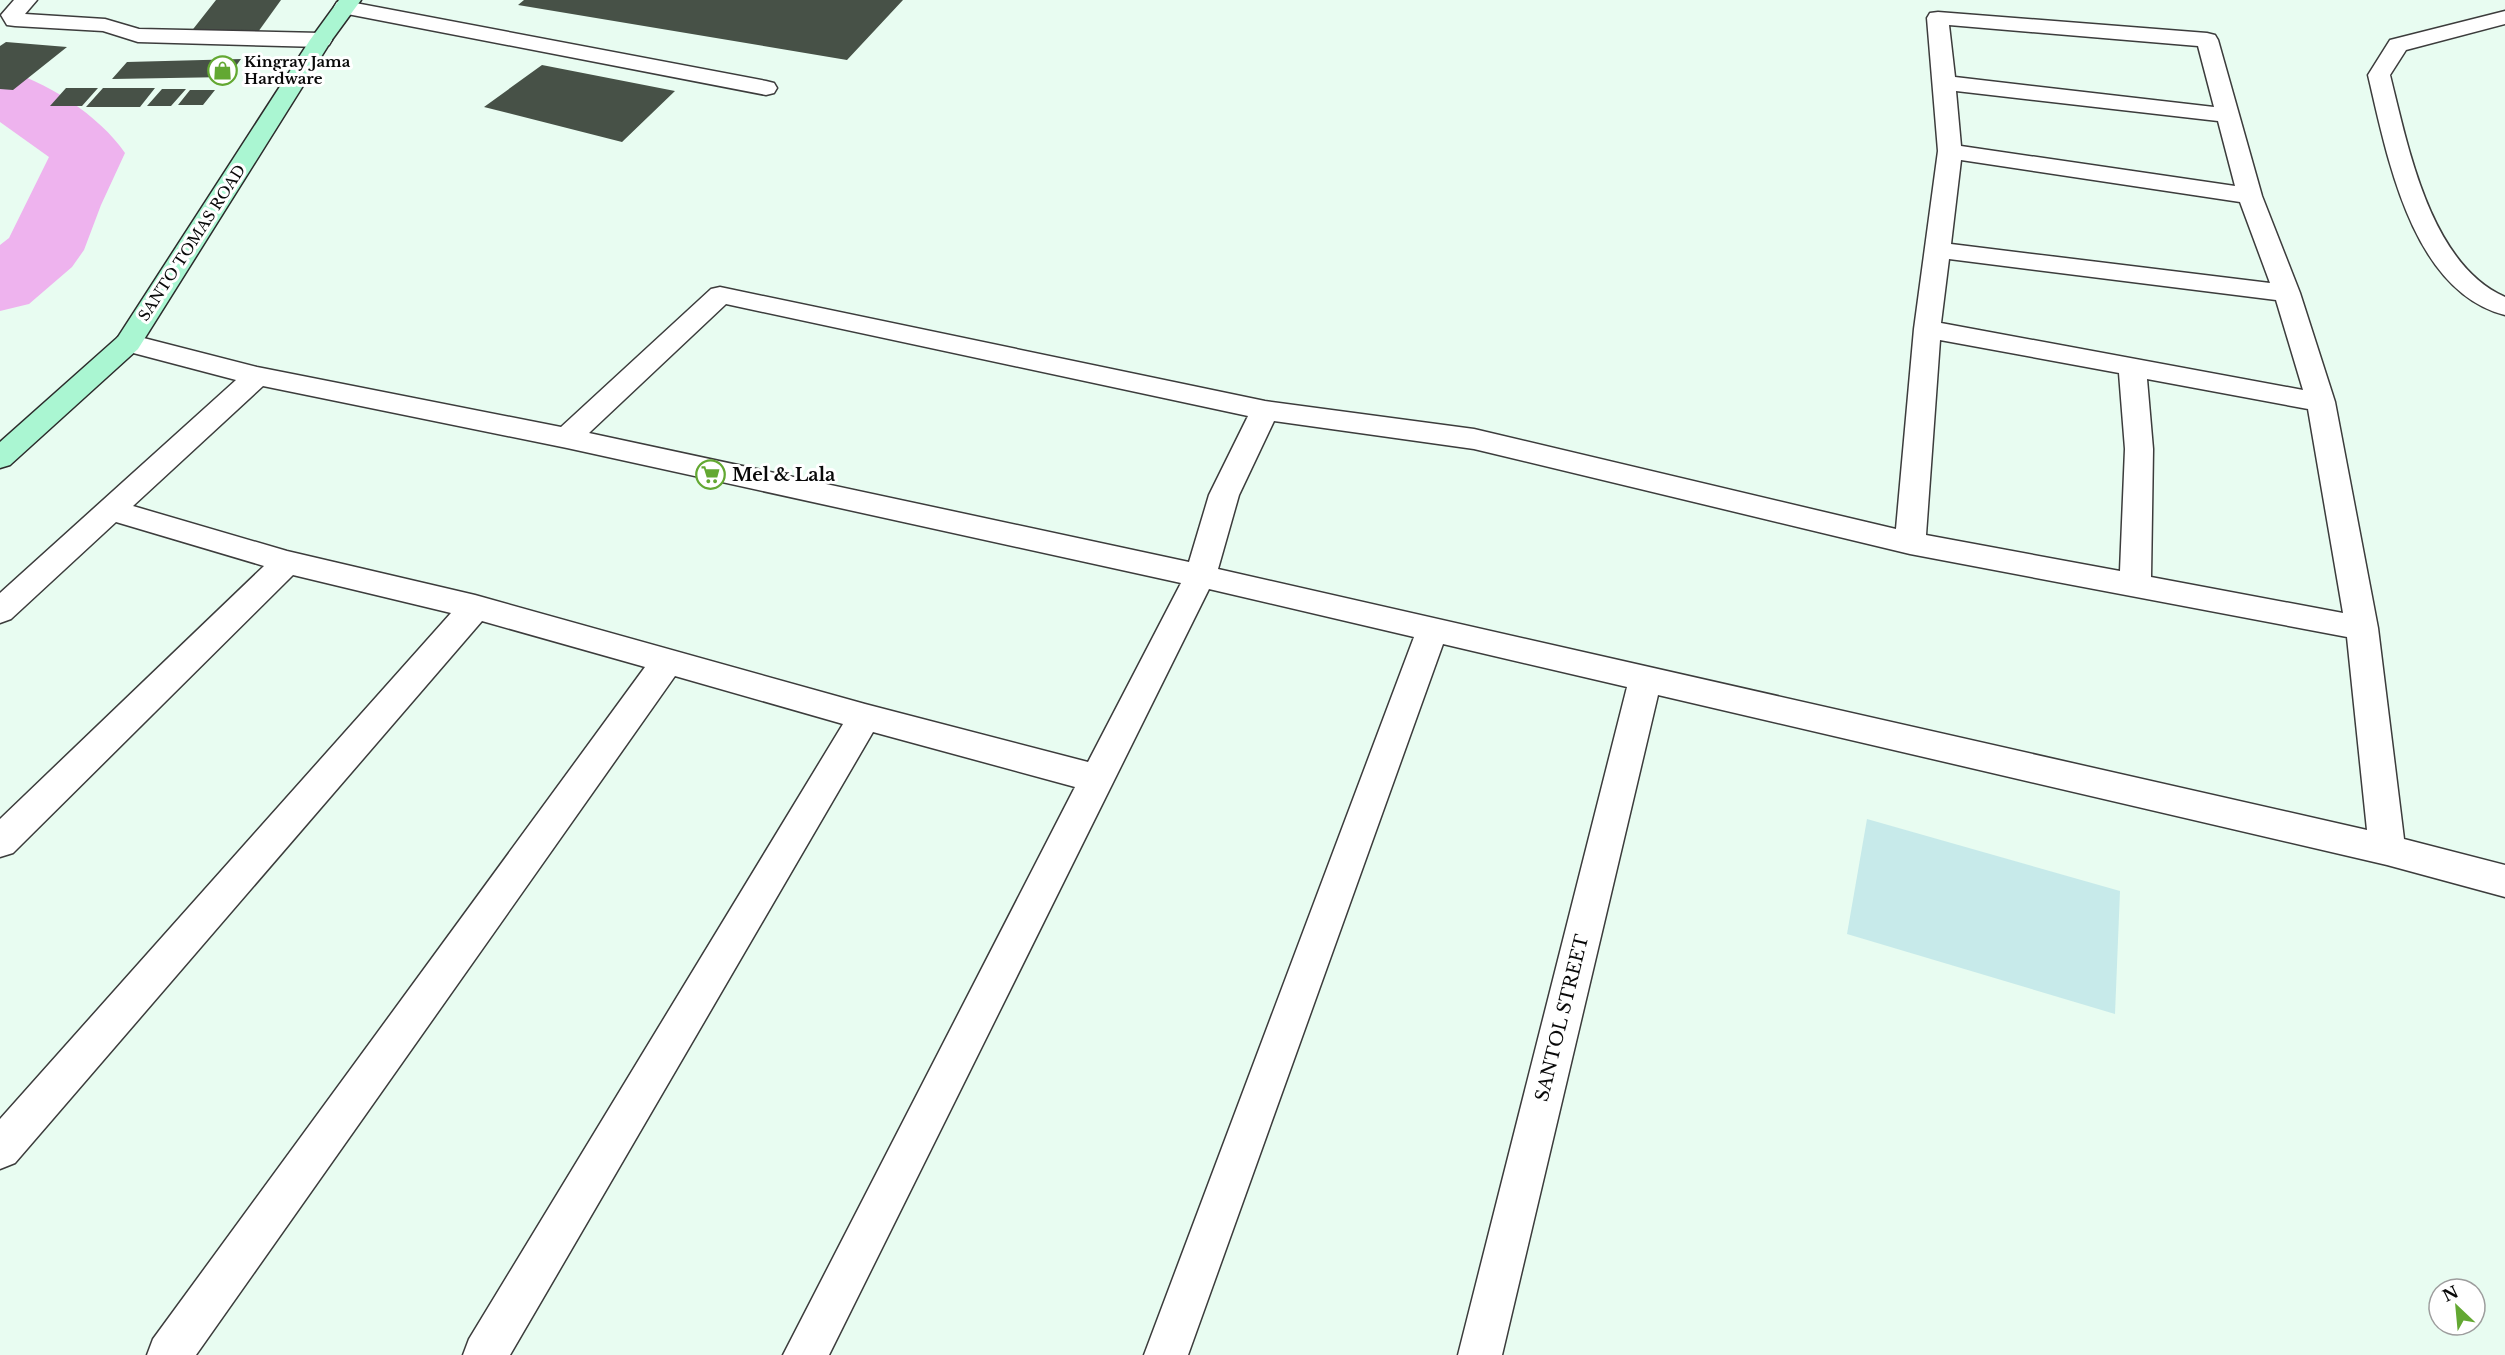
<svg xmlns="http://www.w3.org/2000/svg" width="2505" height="1355" font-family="'Libre Baskerville',serif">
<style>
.pitch{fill:#c7eaea}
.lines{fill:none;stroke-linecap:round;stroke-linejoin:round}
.river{fill:#eeb3ee;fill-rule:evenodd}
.building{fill:#475147}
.lane-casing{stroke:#3c3c3c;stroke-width:3}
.street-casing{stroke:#3c3c3c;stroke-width:3}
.secondary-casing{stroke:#2b2b2b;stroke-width:3}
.lane{fill:#fff;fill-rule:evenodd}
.street{fill:#fff;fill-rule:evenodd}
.secondary{fill:#aaf6d2;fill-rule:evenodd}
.labels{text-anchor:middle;stroke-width:6;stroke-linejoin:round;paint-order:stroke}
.far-poi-label{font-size:15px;font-weight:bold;fill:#090909;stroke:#fff;text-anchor:start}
.far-street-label{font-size:15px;fill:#090909;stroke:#fff}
.poi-label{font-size:18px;font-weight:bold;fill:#090909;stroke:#fff;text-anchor:start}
.street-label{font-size:18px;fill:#090909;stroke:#fff}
</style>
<rect width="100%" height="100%" fill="#e8fcf1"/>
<path class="pitch" d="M1867 819 2120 891 2115 1014 1847 934Z"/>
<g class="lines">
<path class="river" d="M0 69C44 79 100 116 125 153L101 205 84 250 72 267 29 304 0 311V245L9 238 49 157 0 122Z"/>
</g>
<path class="building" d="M216 0H281L258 32 190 33Z
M524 0H903L847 60 518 5Z
M6 42 67 47 13 90 0 89V46Z
M241 59 228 77 112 79 127 62Z
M542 65 675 91 622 142 484 107Z
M66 88H98L82 106H50Z
M103 88H155L140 107H86Z
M162 89H186L171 106H147Z
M190 90H215L203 105H178Z"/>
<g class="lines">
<defs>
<path id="lane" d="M345 1 766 81 774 83 777 88 774 93 766 95 337 12 334 7 337 2Z"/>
<path id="street" d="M14 0H37L25 14 105 19 139 29 321 33 329 35 332 40 329 45 321 47 138 42 103 31 15 26 7 25 1 15Z
M2505 11V24L2406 50 2390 75C2408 147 2430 264 2505 297V315C2411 291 2387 155 2368 75L2390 40Z
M1938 12 2207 33 2215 35 2218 40 2262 196 2300 293 2335 402 2378 628 2404 839 2505 865V897L2387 865 1658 695 1502 1355H1458L1627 687 1443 644 1188 1355H1144L1414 637 1209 589 829 1355H783L1075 787 873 732 510 1355H463L469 1339 843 724 675 676 196 1355H147L153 1339 645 667 482 621 15 1163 0 1169V1119L451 613 293 575 13 853 0 857V819L264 566 116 522 11 619 0 623V593L236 380 118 349 114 343 118 337 128 334 257 367 561 427 711 289 720 287 1265 401 1474 429 1896 529 1914 329 1938 151 1927 18 1930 13ZM1949 25 2198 46 2214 107 1955 77ZM1956 91 2218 121 2235 186 1961 146ZM1961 160 2240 202 2270 283 1951 244ZM1949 259 2276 300 2303 390 1941 323ZM726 304 1248 416 1209 495 1189 562 589 433ZM1940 340 2119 373 2125 449 2120 571 1926 535ZM2147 379 2308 409 2343 613 2151 577 2153 449ZM263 386 567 448 1181 583 1088 762 865 704 475 595 287 551 133 506ZM1274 421 1474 449 1910 554 2347 637 2367 830 1218 569 1239 495Z"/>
<path id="secondary" d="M339 0H361L331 41 138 349 10 465 0 468V442L118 337 310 40Z"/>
</defs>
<use href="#lane" class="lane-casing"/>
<use href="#street" class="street-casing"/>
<use href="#secondary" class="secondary-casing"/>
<use href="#lane" class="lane"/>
<use href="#street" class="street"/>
<use href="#secondary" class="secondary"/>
</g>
<defs>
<symbol id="shop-ring" viewBox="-11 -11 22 22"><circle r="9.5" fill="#fff" stroke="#63a832" stroke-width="1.5"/><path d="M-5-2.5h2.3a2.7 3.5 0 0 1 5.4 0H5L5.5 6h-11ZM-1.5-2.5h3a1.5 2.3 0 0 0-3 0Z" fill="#63a832"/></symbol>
<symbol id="supermarket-ring" viewBox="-11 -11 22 22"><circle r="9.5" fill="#fff" stroke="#63a832" stroke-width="1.5"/><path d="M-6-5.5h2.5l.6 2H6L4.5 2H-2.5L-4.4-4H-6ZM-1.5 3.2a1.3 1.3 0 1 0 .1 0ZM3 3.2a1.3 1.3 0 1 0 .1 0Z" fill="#63a832"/></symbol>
</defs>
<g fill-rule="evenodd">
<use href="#shop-ring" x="206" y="54" width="33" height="33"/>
<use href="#supermarket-ring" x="694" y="458" width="33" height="33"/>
</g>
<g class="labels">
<g class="far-poi-label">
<text x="244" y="67">Kingray Jama<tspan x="244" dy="17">Hardware</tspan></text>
</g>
<g class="far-street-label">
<text transform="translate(192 243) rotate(-57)" y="5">SANTO TOMAS ROAD</text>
</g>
<g class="poi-label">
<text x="732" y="481">Mel &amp; Lala</text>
</g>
<g class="street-label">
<text transform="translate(1562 1018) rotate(-76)" y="6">SANTOL STREET</text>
</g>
</g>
<g transform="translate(2457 1307) rotate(334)"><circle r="28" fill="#ffffff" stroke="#9d9d9d" stroke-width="1.5"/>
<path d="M0-4.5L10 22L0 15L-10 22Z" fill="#63a832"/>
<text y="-9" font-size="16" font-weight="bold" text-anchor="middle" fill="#090909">N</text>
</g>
</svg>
